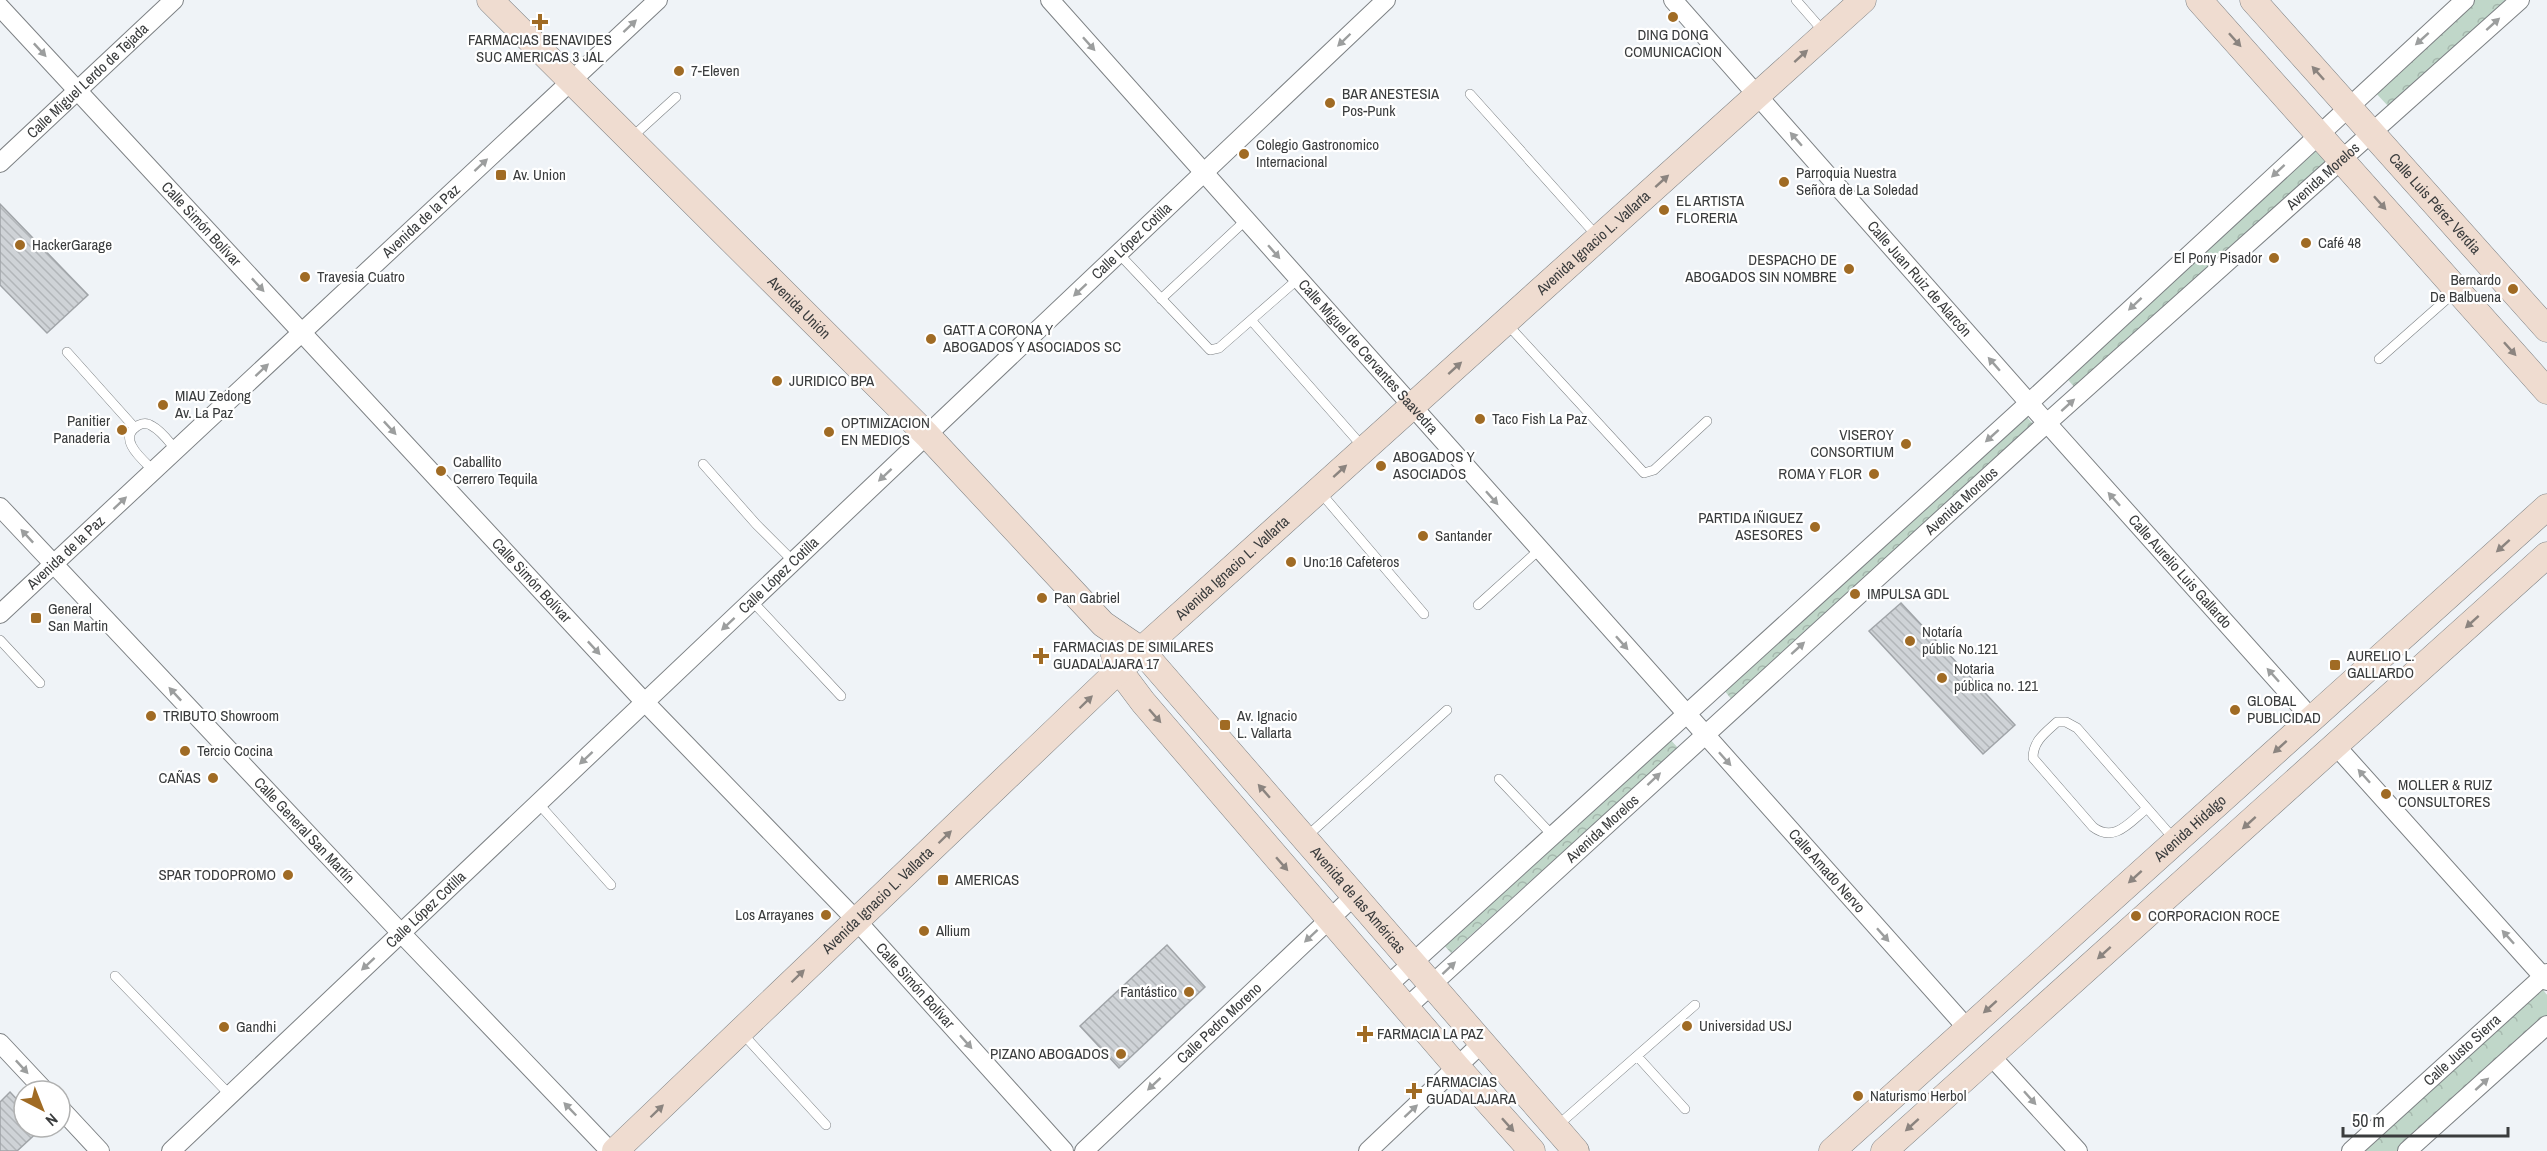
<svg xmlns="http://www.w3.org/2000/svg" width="2547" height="1151" font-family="'Archivo Narrow',sans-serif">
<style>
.park{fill:url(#park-crowns)}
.building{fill:url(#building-back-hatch);stroke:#a0a4a8;stroke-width:1.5}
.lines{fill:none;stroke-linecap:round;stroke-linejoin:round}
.lane-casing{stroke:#7d8184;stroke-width:10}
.street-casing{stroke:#7d8184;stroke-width:20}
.secondary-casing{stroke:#7d8184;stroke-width:27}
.lane{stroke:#fff;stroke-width:9}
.street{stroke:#fff;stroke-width:18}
.secondary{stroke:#efdcd0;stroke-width:26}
.oneway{fill:#9c9e9e}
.oneway2{fill:#8b847f}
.poi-dot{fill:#a06b24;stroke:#fff;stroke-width:2}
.labels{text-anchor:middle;stroke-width:4.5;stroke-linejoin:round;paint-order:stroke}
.poi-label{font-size:15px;fill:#3a3c3d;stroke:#fff;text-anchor:start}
.street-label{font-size:15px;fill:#3a3c3d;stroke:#fff}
</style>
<defs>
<pattern id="park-crowns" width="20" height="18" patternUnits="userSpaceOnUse" patternTransform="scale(1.5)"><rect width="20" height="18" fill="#c0d7c9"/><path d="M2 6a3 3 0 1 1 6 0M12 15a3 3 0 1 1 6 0" fill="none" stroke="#a6b9ae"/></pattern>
<pattern id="building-back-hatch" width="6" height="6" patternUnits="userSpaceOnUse" patternTransform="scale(1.5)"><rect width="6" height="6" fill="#cfd3d7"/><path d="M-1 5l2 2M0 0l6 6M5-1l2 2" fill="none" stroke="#b2b6b9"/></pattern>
</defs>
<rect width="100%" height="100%" fill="#eff3f7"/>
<path class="park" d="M2473 0H2506L2388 106 2373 90Z
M2318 146 2329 158 2075 388 2064 375Z
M2026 416 2034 425 1732 700 1724 690Z
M1669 738 1678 748 1451 953 1442 943Z
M2541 987 2547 995V1019L2399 1151H2362Z"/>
<path class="building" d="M0 204 88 295 47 333 0 285Z
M1901 603 2015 725 1983 754 1869 631Z
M1167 945 1205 987 1119 1068 1080 1026Z
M10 1092 24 1107V1127H43L17 1151H0V1102Z"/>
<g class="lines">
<defs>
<path id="lane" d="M1796 0 1824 32
M1470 94 1597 236
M631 138 676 97
M1119 254 1210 350 1219 348 1298 279
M1161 299 1246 220
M1251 320 1363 447
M1507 324 1644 473 1654 470 1707 421
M67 352 135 428
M2379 359 2456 291
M703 464 756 524 794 562
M154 471C143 460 115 438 139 425 143 423 148 423 152 426 162 431 169 442 176 450
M1320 492 1424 614
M752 601 841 696
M1478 605 1539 550
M0 640 40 683
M1499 779 1553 836
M538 803 611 885
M2146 809C2129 823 2114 843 2093 827L2033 758C2033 741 2045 733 2057 722H2066L2077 728 2174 839
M1306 837 1447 710
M115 976 230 1095
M742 1033 826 1125
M1637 1056 1685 1109
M1557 1126 1695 1005"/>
<g id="street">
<path id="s1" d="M1050 0 1967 1028"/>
<path id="s2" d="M1673 0 2029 403 2312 719"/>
<path id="s3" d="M0 7 637 694 857 921 1064 1151"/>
<path id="s4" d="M0 163 174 0"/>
<path id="s5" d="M0 507 401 933 610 1151"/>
<path id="s6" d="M0 614 658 0"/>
<path d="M2336 746 2547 981"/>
<path d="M1387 986 2029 403 2465 0"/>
<path id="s7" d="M1406 1008 2047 423 2520 0"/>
<path d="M0 1043 45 1091"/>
<path d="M1990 1055 2078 1151"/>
<path d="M60 1108 100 1151"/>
<path id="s8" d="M171 1151 1386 0"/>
<path id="s9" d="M1084 1151 1354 896"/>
<path d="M1368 1151 1482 1043"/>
<path id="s10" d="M2351 1151 2547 973"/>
<path d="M2407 1151 2547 1025"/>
</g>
<g id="secondary">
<path id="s11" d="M490 0 927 435 1103 624 1141 650 1576 1151"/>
<path d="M2199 0 2547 391"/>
<path id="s12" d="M2253 0 2547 329"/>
<path d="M1114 655 1119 670 1143 702 1457 1067 1532 1151"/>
<path id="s13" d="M615 1151 1119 670 1863 0"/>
<path id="s14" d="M1832 1151 2547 507"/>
<path d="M1884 1151 2547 555"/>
</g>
</defs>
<use href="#lane" class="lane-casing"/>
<use href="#street" class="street-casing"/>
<use href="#secondary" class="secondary-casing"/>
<use href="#lane" class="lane"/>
<use href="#street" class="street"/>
<use href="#secondary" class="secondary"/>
</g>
<defs><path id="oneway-solid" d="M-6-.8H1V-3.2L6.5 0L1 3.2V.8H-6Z" transform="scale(1.5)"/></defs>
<g class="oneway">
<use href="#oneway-solid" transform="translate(2493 24) rotate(-42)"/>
<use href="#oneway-solid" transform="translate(630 26) rotate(-43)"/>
<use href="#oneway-solid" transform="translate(2422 39) rotate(138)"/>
<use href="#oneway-solid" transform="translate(1344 40) rotate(136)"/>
<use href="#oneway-solid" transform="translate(1089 44) rotate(48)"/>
<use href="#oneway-solid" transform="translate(40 50) rotate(47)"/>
<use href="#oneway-solid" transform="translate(1796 139) rotate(-131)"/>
<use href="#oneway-solid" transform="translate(481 165) rotate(-43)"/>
<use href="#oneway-solid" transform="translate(2278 171) rotate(137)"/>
<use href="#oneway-solid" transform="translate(1274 252) rotate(49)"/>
<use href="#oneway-solid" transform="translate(258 285) rotate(47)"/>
<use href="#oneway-solid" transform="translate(1080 290) rotate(137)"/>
<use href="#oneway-solid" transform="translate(2135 304) rotate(137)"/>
<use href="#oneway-solid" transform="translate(1994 364) rotate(-131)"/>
<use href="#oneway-solid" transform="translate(262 370) rotate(-43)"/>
<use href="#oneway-solid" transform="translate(2068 405) rotate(-42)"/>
<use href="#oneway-solid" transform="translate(390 428) rotate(47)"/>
<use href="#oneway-solid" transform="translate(1992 436) rotate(138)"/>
<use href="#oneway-solid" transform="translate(885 475) rotate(137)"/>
<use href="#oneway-solid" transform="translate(1492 498) rotate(48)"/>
<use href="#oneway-solid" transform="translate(2114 499) rotate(-132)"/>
<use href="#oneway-solid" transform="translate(120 503) rotate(-43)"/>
<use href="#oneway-solid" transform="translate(27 536) rotate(-133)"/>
<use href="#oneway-solid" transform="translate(728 624) rotate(137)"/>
<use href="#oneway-solid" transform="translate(1622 643) rotate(48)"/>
<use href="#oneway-solid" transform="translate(594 648) rotate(47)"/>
<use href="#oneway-solid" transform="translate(1798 648) rotate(-42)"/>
<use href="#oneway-solid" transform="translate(2273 675) rotate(-132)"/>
<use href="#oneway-solid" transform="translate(175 694) rotate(-133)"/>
<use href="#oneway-solid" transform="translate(586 758) rotate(137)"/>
<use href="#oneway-solid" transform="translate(1725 759) rotate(48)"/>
<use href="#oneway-solid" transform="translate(2364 776) rotate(-132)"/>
<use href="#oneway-solid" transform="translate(1654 779) rotate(-43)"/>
<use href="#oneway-solid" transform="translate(1883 935) rotate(48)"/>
<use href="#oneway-solid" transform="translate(1311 936) rotate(137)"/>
<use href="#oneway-solid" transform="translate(2508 937) rotate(-132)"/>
<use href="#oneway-solid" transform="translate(368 964) rotate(137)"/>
<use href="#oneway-solid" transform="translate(1449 968) rotate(-43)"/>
<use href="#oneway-solid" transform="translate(966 1042) rotate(48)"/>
<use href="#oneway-solid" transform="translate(22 1067) rotate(47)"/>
<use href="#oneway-solid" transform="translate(1154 1084) rotate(137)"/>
<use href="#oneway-solid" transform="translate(2482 1084) rotate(-42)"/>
<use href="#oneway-solid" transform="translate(2030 1098) rotate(48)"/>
<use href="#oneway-solid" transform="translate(570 1109) rotate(-134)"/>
<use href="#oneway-solid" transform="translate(1411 1111) rotate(-43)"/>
</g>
<g class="oneway2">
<use href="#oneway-solid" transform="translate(2235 40) rotate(48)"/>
<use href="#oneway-solid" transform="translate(1801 56) rotate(-42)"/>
<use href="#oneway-solid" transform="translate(2318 73) rotate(-132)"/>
<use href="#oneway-solid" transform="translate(1662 181) rotate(-42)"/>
<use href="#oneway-solid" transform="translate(2380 203) rotate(48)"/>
<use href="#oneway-solid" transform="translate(2510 349) rotate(48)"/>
<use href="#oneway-solid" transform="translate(1455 368) rotate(-42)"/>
<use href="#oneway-solid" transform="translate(1340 471) rotate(-42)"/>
<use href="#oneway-solid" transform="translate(2503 546) rotate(138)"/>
<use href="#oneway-solid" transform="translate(2472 622) rotate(138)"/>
<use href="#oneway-solid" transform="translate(1086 702) rotate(-44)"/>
<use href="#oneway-solid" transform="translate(1155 716) rotate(49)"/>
<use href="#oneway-solid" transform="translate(2280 747) rotate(138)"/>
<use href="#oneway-solid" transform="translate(1264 791) rotate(-131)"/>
<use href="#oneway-solid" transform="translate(2249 823) rotate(138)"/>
<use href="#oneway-solid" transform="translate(945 837) rotate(-44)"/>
<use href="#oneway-solid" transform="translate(1282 864) rotate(49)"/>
<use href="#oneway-solid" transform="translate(2135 877) rotate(138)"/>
<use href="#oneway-solid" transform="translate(2104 953) rotate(138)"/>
<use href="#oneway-solid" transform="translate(798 976) rotate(-44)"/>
<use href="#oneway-solid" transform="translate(1990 1007) rotate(138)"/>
<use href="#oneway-solid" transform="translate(657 1111) rotate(-44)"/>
<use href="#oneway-solid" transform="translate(1508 1125) rotate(48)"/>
<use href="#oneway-solid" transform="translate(1912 1125) rotate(138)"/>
</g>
<g class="poi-dot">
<circle cx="1673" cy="17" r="6"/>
<path d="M537 13h6v6h6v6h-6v6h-6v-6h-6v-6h6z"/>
<circle cx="679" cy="71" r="6"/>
<circle cx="1330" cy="103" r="6"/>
<circle cx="1244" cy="154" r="6"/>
<rect x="495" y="169" width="12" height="12" rx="3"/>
<circle cx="1784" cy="182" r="6"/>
<circle cx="1664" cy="210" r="6"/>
<circle cx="2306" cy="243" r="6"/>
<circle cx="20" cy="245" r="6"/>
<circle cx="2274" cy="258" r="6"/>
<circle cx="1849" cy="269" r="6"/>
<circle cx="305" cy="277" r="6"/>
<circle cx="2513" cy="289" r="6"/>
<circle cx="931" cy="339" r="6"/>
<circle cx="777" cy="381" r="6"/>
<circle cx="163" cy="405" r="6"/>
<circle cx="1480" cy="419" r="6"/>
<circle cx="122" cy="430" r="6"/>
<circle cx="829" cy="432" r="6"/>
<circle cx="1906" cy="444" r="6"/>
<circle cx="1381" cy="466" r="6"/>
<circle cx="441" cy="471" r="6"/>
<circle cx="1874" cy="474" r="6"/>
<circle cx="1815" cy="527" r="6"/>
<circle cx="1423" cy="536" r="6"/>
<circle cx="1291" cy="562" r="6"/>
<circle cx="1855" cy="594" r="6"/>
<circle cx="1042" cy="598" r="6"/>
<rect x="30" y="612" width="12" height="12" rx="3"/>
<circle cx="1910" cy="641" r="6"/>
<path d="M1038 647h6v6h6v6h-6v6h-6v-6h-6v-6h6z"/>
<rect x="2329" y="659" width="12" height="12" rx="3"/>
<circle cx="1942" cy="678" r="6"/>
<circle cx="2235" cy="710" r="6"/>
<circle cx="151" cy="716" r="6"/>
<rect x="1219" y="719" width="12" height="12" rx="3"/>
<circle cx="185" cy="751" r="6"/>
<circle cx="213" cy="778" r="6"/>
<circle cx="2386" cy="794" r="6"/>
<circle cx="288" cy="875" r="6"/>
<rect x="937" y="874" width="12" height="12" rx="3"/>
<circle cx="826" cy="915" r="6"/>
<circle cx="2136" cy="916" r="6"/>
<circle cx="924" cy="931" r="6"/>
<circle cx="1189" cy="992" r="6"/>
<circle cx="1687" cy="1026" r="6"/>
<circle cx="224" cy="1027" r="6"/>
<path d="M1362 1025h6v6h6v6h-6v6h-6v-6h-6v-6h6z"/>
<circle cx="1121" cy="1054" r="6"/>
<path d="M1411 1082h6v6h6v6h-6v6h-6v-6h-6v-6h6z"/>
<circle cx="1858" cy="1096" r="6"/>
</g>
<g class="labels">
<g class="poi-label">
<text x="1673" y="40" text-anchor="middle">DING DONG<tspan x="1673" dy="17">COMUNICACION</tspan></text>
<text x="540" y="45" text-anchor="middle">FARMACIAS BENAVIDES<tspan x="540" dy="17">SUC AMERICAS 3 JAL</tspan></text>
<text x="691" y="76">7-Eleven</text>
<text x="1342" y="99">BAR ANESTESIA<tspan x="1342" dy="17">Pos-Punk</tspan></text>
<text x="1256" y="150">Colegio Gastronomico<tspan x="1256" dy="17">Internacional</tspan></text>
<text x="1796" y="178">Parroquia Nuestra<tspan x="1796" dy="17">Señora de La Soledad</tspan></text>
<text x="513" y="180">Av. Union</text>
<text x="1676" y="206">EL ARTISTA<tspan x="1676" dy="17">FLORERIA</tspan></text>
<text x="2318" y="248">Café 48</text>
<text x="32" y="250">HackerGarage</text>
<text x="2262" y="263" text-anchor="end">El Pony Pisador</text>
<text x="1837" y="265" text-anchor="end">DESPACHO DE<tspan x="1837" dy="17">ABOGADOS SIN NOMBRE</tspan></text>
<text x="317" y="282">Travesia Cuatro</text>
<text x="2501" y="285" text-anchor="end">Bernardo<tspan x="2501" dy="17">De Balbuena</tspan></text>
<text x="943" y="335">GATT A CORONA Y<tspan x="943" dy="17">ABOGADOS Y ASOCIADOS SC</tspan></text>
<text x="789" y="386">JURIDICO BPA</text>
<text x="175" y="401">MIAU Zedong<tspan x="175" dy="17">Av. La Paz</tspan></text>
<text x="1492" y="424">Taco Fish La Paz</text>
<text x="110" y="426" text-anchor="end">Panitier<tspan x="110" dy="17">Panaderia</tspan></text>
<text x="841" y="428">OPTIMIZACION<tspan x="841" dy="17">EN MEDIOS</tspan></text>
<text x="1894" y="440" text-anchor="end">VISEROY<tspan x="1894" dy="17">CONSORTIUM</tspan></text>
<text x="1393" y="462">ABOGADOS Y<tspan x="1393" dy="17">ASOCIADOS</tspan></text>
<text x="453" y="467">Caballito<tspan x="453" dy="17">Cerrero Tequila</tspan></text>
<text x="1862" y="479" text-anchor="end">ROMA Y FLOR</text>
<text x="1803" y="523" text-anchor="end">PARTIDA IÑIGUEZ<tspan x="1803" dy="17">ASESORES</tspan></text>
<text x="1435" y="541">Santander</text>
<text x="1303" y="567">Uno:16 Cafeteros</text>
<text x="1867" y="599">IMPULSA GDL</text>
<text x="1054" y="603">Pan Gabriel</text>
<text x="48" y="614">General<tspan x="48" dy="17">San Martin</tspan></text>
<text x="1922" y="637">Notaría<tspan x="1922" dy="17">públic No.121</tspan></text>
<text x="1053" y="652">FARMACIAS DE SIMILARES<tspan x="1053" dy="17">GUADALAJARA 17</tspan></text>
<text x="2347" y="661">AURELIO L.<tspan x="2347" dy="17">GALLARDO</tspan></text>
<text x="1954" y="674">Notaria<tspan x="1954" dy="17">pública no. 121</tspan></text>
<text x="2247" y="706">GLOBAL<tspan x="2247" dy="17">PUBLICIDAD</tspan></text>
<text x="163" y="721">TRIBUTO Showroom</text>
<text x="1237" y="721">Av. Ignacio<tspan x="1237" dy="17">L. Vallarta</tspan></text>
<text x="197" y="756">Tercio Cocina</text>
<text x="201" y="783" text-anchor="end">CAÑAS</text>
<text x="2398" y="790">MOLLER &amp; RUIZ<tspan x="2398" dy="17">CONSULTORES</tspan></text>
<text x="276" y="880" text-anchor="end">SPAR TODOPROMO</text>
<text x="955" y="885">AMERICAS</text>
<text x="814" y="920" text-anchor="end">Los Arrayanes</text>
<text x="2148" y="921">CORPORACION ROCE</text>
<text x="936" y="936">Allium</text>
<text x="1177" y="997" text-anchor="end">Fantástico</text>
<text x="1699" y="1031">Universidad USJ</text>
<text x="236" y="1032">Gandhi</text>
<text x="1377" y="1039">FARMACIA LA PAZ</text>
<text x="1109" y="1059" text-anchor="end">PIZANO ABOGADOS</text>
<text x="1426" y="1087">FARMACIAS<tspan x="1426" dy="17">GUADALAJARA</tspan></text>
<text x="1870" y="1101">Naturismo Herbol</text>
</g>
<g class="street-label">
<text dy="5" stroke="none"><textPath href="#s4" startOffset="120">Calle Miguel Lerdo de Tejada</textPath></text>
<text dy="5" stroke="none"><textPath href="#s7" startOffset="1238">Avenida Morelos</textPath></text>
<text dy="5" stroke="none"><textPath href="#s12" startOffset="273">Calle Luis Pérez Verdia</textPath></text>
<text dy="5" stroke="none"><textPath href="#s6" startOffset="576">Avenida de la Paz</textPath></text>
<text dy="5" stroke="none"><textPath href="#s3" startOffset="296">Calle Simón Bolívar</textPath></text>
<text dy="5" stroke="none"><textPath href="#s8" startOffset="1323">Calle López Cotilla</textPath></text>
<text dy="5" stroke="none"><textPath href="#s13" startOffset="1335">Avenida Ignacio L. Vallarta</textPath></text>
<text dy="5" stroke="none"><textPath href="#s2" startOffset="372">Calle Juan Ruiz de Alarcón</textPath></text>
<text dy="5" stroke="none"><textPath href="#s11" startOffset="436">Avenida Unión</textPath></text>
<text dy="5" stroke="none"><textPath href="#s1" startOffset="478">Calle Miguel de Cervantes Saavedra</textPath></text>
<text dy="5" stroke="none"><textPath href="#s7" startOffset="752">Avenida Morelos</textPath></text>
<text dy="5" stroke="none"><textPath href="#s6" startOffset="90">Avenida de la Paz</textPath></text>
<text dy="5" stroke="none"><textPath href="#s13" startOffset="849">Avenida Ignacio L. Vallarta</textPath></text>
<text dy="5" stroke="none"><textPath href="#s2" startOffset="764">Calle Aurelio Luis Gallardo</textPath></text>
<text dy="5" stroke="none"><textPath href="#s8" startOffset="837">Calle López Cotilla</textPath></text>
<text dy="5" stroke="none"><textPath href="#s3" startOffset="782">Calle Simón Bolívar</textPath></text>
<text dy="5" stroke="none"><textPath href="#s7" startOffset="266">Avenida Morelos</textPath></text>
<text dy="5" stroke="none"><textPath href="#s14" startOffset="482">Avenida Hidalgo</textPath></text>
<text dy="5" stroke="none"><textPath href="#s5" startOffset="444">Calle General San Martín</textPath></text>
<text dy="5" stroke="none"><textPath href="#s1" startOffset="1167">Calle Amado Nervo</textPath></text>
<text dy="5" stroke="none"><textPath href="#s13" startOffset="363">Avenida Ignacio L. Vallarta</textPath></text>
<text dy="5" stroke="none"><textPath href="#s11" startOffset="1252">Avenida de las Américas</textPath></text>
<text dy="5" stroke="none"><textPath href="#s8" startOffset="351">Calle López Cotilla</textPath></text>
<text dy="5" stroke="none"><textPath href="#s3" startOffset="1340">Calle Simón Bolívar</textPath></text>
<text dy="5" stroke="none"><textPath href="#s9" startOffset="186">Calle Pedro Moreno</textPath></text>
<text dy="5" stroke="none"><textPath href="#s10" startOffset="150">Calle Justo Sierra</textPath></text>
</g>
</g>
<g transform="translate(42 1109) rotate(138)"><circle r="28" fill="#ffffff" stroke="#b0b1b1" stroke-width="1.5"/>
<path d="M0-4.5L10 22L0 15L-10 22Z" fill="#a06b24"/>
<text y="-9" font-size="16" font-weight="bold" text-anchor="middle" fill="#3a3c3d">N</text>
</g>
<path d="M2343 1127v9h165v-9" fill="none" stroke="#3a3c3d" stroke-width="3"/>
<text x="2352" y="1127" font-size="18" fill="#3a3c3d" stroke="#ffffff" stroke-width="4.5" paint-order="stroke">50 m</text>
</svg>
